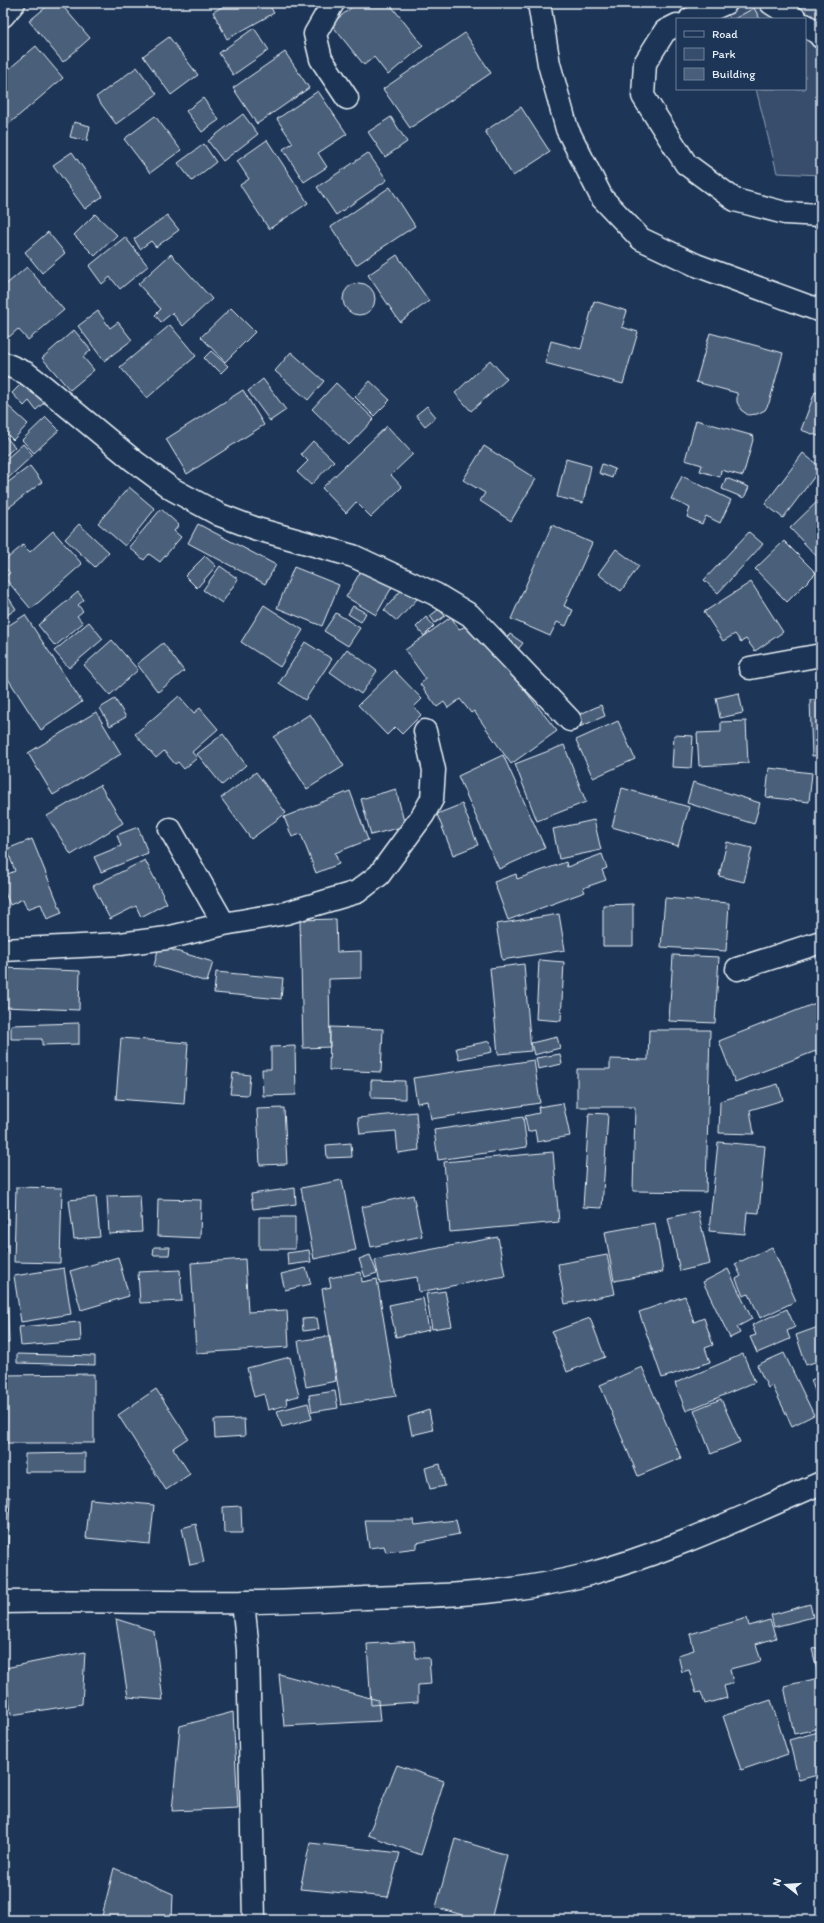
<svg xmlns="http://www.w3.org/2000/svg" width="824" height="1923" font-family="Itim,sans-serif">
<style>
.green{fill:#374d6c;stroke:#909fb2}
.building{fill:#495e7a;stroke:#e8f1f8}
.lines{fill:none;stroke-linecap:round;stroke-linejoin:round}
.minor-casing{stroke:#e8f1f8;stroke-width:25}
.minor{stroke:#1d3557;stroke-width:22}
</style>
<rect width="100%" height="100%" fill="#1d3557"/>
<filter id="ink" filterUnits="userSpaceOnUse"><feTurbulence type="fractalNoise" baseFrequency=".025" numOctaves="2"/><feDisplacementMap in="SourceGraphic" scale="8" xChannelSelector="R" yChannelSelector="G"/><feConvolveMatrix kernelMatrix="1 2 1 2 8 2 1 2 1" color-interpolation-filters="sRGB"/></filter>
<g filter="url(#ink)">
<path class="green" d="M724 3H821V175L777 173 756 89H805V19H730Z"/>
<path class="building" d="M51 3H60L90 38 63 62 29 21Z
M229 3H268L274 13 227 39 213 12Z
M357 3H389L423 46 388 75 374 57 364 65 331 24Z
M754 8 760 19H734Z
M254 28 269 50 233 75 219 53Z
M465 33 491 73 410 128 383 89Z
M169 37 198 75 171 95 143 56Z
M36 46 63 78 3 129V74Z
M285 52 309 88 257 124 233 88Z
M137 67 157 94 116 124 96 97Z
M318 91 347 134 318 153 327 167 304 182 283 149 293 143 277 119Z
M203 98 219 120 202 132 186 111Z
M521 107 550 152 513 176 485 131Z
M243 114 258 134 223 161 208 141Z
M155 116 181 150 150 173 124 139Z
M391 117 407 142 385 157 368 132Z
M74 122 90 126 87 141 70 137Z
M267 140 308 203 269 229 240 185 249 179 237 161Z
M204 144 216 162 192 181 178 163Z
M72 152 103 196 85 209 53 165Z
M368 153 387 180 336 215 317 187Z
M390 187 415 226 356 265 331 227Z
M95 214 117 235 95 256 74 235Z
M167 215 179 230 156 247 151 241 140 249 134 239Z
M48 232 65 253 42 273 25 252Z
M125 237 148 266 120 289 110 277 102 284 89 266Z
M171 254 212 299 183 326 172 313 161 322 155 315 161 309 138 284Z
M397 255 429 301 400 322 368 275Z
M27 267 64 310 28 340 18 329 9 337 3 330V287Z
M343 299a16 16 0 1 1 32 0a16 16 0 1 1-32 0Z
M594 301 627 311 622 327 638 332 623 384 545 363 551 341 581 349Z
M231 308 255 332 225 362 201 337Z
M98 311 110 328 118 322 132 340 104 361 78 326Z
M170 325 196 356 147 398 120 367Z
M74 330 91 350 83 357 94 370 70 390 42 358Z
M710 333 783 353 769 403 765 410 757 414 748 415 741 410 737 402V393L696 382Z
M211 351 228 366 221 373 214 366 212 367 204 358Z
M291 352 324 381 308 400 275 371Z
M490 360 507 379 471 411 455 393Z
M26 379 46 401 36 410 29 401 24 406 12 393Z
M263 379 286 410 270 421 248 391Z
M370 381 390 400 374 416 355 397Z
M336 383 374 419 349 445 312 409Z
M243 390 264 425 187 474 166 439Z
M815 392 821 394V437L801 430Z
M6 404 28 424 13 440 3 430V407Z
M427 406 436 417 425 426 416 415Z
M46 417 59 430 34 453 22 440Z
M696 420 754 436 743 476 721 470 720 477 700 471 702 465 685 460Z
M387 426 413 454 391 475 402 487 371 517 356 502 346 513 322 488Z
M3 434 15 447 5 456 3 454Z
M313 441 334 461 311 485 297 472 308 461 301 454Z
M23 444 33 455 4 482 3 462Z
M484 446 536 479 511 521 480 501 485 493 463 480Z
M803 453 821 468 783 518 765 504Z
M566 459 591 466 583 503 557 497Z
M602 464 615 469 612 478 599 473Z
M30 466 42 482 3 512V486Z
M682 476 731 500 720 523 706 516 702 524 687 517 690 508 671 499Z
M726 478 749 487 744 498 722 489Z
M129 487 155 509 125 546 98 523Z
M821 498V561L790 528Z
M161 509 179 525 174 531 181 537 160 562 149 554 144 560 129 547Z
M79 524 109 552 95 567 65 539Z
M198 524 276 565 265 584 188 543Z
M552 525 592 543 564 606 573 610 566 626 557 622 550 636 511 619Z
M53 531 82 564 31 609 4 577 10 573 3 565V562L23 545 30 552Z
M749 532 763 544 718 593 704 580Z
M784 541 816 573 787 602 755 569Z
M616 549 639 566 621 591 598 574Z
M205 556 216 566 197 588 185 576Z
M220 566 238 579 222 603 203 590Z
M294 567 339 585 322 626 277 608Z
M362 569 392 587 376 615 346 597Z
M751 582 783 632 755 651 746 639 741 642 735 634 723 641 704 612Z
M405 586 418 598 397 621 384 610Z
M3 589 16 609 3 618Z
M78 592 84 600 78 605 83 611 77 616 83 623 55 646 38 625Z
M264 605 303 630 280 667 241 642Z
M353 606 366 613 361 622 348 614Z
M439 609 445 616 435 623 430 616Z
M336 613 360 628 348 646 324 631Z
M25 615 82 702 41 730 3 671V629Z
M426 617 434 626 424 636 416 627Z
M451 617 459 629 472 624 557 731 511 764 474 711 471 713 460 699 448 708 444 702 437 707 420 684 426 679 405 650Z
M89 622 103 639 69 668 54 651Z
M510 634 523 643 516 652 503 642Z
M112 640 138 670 110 695 84 665Z
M305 642 332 659 305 700 279 683Z
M163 643 184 671 158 692 137 664Z
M347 649 377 671 361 694 330 672Z
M394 670 422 699 414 707 421 715 402 734 395 727 387 735 358 705Z
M739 693 743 713 720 718 716 698Z
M179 696 194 713 200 708 218 729 192 752 197 758 184 769 178 762 175 764 164 751 156 758 135 734Z
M115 699 126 717 110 726 100 708Z
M810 700H821V755L812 756Z
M601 705 605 716 577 728 573 717Z
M96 712 121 754 53 795 28 753Z
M310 714 344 766 307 789 274 737Z
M618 721 635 759 593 778 576 740Z
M746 721 748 763 699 766 697 733 721 732V722Z
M223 734 246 765 222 785 197 754Z
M674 735 693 736 691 768 672 767Z
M564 745 586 802 537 821 515 764Z
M503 755 545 848 499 869 458 776Z
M769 768 812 773 809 802 766 797Z
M256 772 286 813 251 839 221 798Z
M693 782 760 803 754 824 687 803Z
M100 785 123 823 71 855 47 816Z
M622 788 689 807 678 846 612 827Z
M396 789 405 826 371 835 361 799Z
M350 791 368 840 335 853 339 864 316 873 301 834 292 837 284 817Z
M462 804 478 845 453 855 437 814Z
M594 820 601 850 559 859 553 829Z
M138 827 148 853 101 872 94 857 121 846 117 835Z
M32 839 62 913 47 919 41 904 27 909 23 899 10 905 3 888V876L15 871 7 849Z
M727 842 752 848 744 882 719 876Z
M602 854 607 868 602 870 606 880 583 888 585 892 508 920 494 882 516 874 517 879 566 862 567 867Z
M145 860 167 903 141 917 136 906 110 919 93 886Z
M821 888V907L817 906Z
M665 898 729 903 726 951 661 947Z
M633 904V946H603V905Z
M559 914 565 950 502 960 496 924Z
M336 919 337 952 361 951V978L329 979 330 1047 303 1048 300 920Z
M159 946 213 962 207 982 154 966Z
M673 955 719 957 715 1023 669 1021Z
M539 960 564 962 561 1021 536 1019Z
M524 964 531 1051 498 1054 490 968Z
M4 968 80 971 79 1010 3 1007Z
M216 972 283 978 281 999 214 993Z
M821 1001V1049L735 1082 719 1041Z
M79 1023V1044L42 1045V1039H11V1025Z
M330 1027 383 1029 381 1072 329 1070Z
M649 1030H710L706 1192 633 1191 635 1107H577V1069H610V1059L648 1060Z
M557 1037 560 1048 534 1055 531 1043Z
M121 1038 188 1043 184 1104 116 1099Z
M490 1041 492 1052 459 1059 456 1048Z
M295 1046 296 1095 263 1096 262 1069H271V1047Z
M560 1054 562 1064 538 1069 536 1058Z
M534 1060 540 1103 431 1119 428 1101 417 1103 413 1078Z
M233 1073 250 1075 248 1095 230 1094Z
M371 1080 405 1081V1099L371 1098Z
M778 1084 783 1100 750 1110 754 1134 719 1133 720 1101Z
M563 1103 570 1136 537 1142 535 1130 528 1132 525 1116 539 1113 538 1107Z
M284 1108 287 1164 260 1165 257 1109Z
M416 1112 419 1150 398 1153 396 1131 360 1134 358 1118Z
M589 1113 608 1114 602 1208 583 1207Z
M523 1117 527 1147 438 1160 434 1130Z
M718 1142 765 1146 759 1213 747 1212 745 1234 709 1231Z
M351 1143 352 1157 327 1158 326 1145Z
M553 1152 559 1222 450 1232 444 1162Z
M342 1180 356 1250 314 1259 301 1188Z
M16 1187 62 1188 60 1263 14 1262Z
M295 1188 296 1204 253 1209 251 1194Z
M140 1195 142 1232 109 1234 107 1196Z
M413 1195 422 1236 371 1247 362 1207Z
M3 1196H7V1252L3 1253Z
M96 1197 100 1237 74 1239 69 1200Z
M158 1199 201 1200 200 1238 157 1236Z
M698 1211 710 1264 680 1271 668 1218Z
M259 1217H295V1249H259Z
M655 1223 663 1272 614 1281 605 1232Z
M498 1237 505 1276 419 1292 417 1277 380 1283 375 1260Z
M154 1247H170L169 1255H153Z
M772 1247 796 1301 760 1318 749 1294 743 1296 736 1279 741 1276 735 1264Z
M309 1250 311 1262 288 1265 287 1253Z
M370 1255 377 1273 365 1277 359 1259Z
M607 1255 615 1294 565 1304 558 1264Z
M118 1257 129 1296 81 1310 70 1271Z
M245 1259 248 1312 287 1310 289 1347 196 1353 191 1263Z
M64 1268 71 1314 21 1322 14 1276Z
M306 1268 311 1284 285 1290 281 1274Z
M728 1269 752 1319 737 1327 740 1333 730 1338 703 1282Z
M180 1270 182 1301 140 1303 138 1272Z
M361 1272 362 1282 377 1279 396 1396 341 1405 322 1289 331 1287 329 1278Z
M3 1287H7L9 1343H3Z
M445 1291 452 1326 432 1329 426 1294Z
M685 1296 694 1322 704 1318 713 1345 705 1348 710 1362 662 1378 639 1312Z
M423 1298 429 1330 396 1337 389 1305Z
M787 1309 795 1327 787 1331 790 1339 757 1353 750 1337 756 1335 752 1325Z
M317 1318 319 1329 303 1331 302 1319Z
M590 1318 605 1357 567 1372 552 1332Z
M80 1322 81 1341 21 1346 19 1327Z
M821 1326V1360L806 1365 796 1335Z
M329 1336 336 1381 306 1387 298 1341Z
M784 1353 814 1415 792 1426 772 1385 768 1388 757 1365Z
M17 1354 95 1356V1365L17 1363Z
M743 1354 755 1382 686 1411 675 1383Z
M290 1357 299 1396 286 1399 287 1405 268 1410 264 1394 254 1397 247 1368Z
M642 1367 681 1458 638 1476 600 1385Z
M94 1374V1443H4V1375Z
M821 1376V1407L811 1380Z
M156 1389 188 1438 173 1448 190 1474 166 1490 118 1415Z
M335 1391 338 1408 312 1412 309 1395Z
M721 1399 740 1442 711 1454 694 1410Z
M308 1403 312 1419 282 1427 277 1411Z
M429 1410 433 1430 412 1435 408 1417Z
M244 1419 245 1436 215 1438 214 1420Z
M85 1453V1472H25V1454Z
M440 1464 445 1486 430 1489 425 1468Z
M3 1497H10L8 1548H3Z
M90 1499 154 1505 150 1544 86 1538Z
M241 1506 242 1533H224L223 1507Z
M365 1520H414L415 1525 456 1520 459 1534 417 1543V1548L386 1552 384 1546 369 1548Z
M196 1524 204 1562 190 1565 182 1528Z
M810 1604 813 1617 774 1627 771 1615Z
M821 1606V1623H819L816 1607Z
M747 1618 749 1626 770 1620 776 1638 756 1644 761 1661 730 1669 733 1683 724 1686 727 1698 705 1704 701 1692 696 1693 689 1670 682 1672 678 1655 694 1650 690 1634Z
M116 1619 154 1631 163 1700 128 1697Z
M414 1641 416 1658H429L431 1684 418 1685V1702L371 1705 367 1644Z
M821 1647V1728L794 1734 784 1686 819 1678 812 1649Z
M85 1652 82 1704 11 1715 5 1668Z
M279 1674 378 1700 380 1721 284 1726Z
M771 1700 788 1754 741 1770 723 1716Z
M233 1712 238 1808 172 1811 180 1726Z
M818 1732 821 1742V1774L799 1780 789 1740Z
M397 1765 444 1781 421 1855 368 1835Z
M455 1839 507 1855 491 1920H478L436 1907Z
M310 1843 400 1853 388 1897 300 1889Z
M114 1868 173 1894 172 1920H101Z"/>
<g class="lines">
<defs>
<path id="minor" d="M333 3 315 34 321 59 347 98
M539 3 549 64 567 129 602 198 641 239 696 265 821 311
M771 3 796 19
M3 16 14 3
M690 19 726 3
M677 25 665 31 645 63 643 96 686 164 735 200 785 213 821 215
M805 25 819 34 821 37
M3 363 26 373 43 386 134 461 172 489 220 515 257 529 353 556 435 594 470 615 570 720
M750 668 821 655
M170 829 224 924
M3 950 120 944 167 938 224 924 286 913 357 892 379 875 423 815 432 799 434 770 425 731
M737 969 821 942
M3 1602C83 1600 163 1603 243 1602 284 1602 324 1600 365 1598 438 1596 511 1594 582 1576 665 1554 743 1517 821 1483
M243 1602 248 1650 254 1920"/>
</defs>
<use href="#minor" class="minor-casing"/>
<use href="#minor" class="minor"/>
</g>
</g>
<rect width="824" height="1923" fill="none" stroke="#1d3557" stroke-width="16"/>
<rect x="8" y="8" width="808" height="1907" fill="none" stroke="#e8f1f8" stroke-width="1.5" filter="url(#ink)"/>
<rect x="676" y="18" width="130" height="72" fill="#1d3557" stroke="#6e8097"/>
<rect x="684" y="31" width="20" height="6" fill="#1d3557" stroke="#6e8097"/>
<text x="712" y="38" font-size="12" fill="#e8f1f8">Road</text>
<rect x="684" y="48" width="20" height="12" fill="#374d6c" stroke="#6e8097"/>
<text x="712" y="58" font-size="12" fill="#e8f1f8">Park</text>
<rect x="684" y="68" width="20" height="12" fill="#495e7a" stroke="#6e8097"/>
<text x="712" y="78" font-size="12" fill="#e8f1f8">Building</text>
<g transform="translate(786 1885) rotate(287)" stroke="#1d3557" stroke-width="3" paint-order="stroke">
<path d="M0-3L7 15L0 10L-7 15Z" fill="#e8f1f8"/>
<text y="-6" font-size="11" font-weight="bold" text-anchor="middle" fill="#e8f1f8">N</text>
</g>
</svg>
